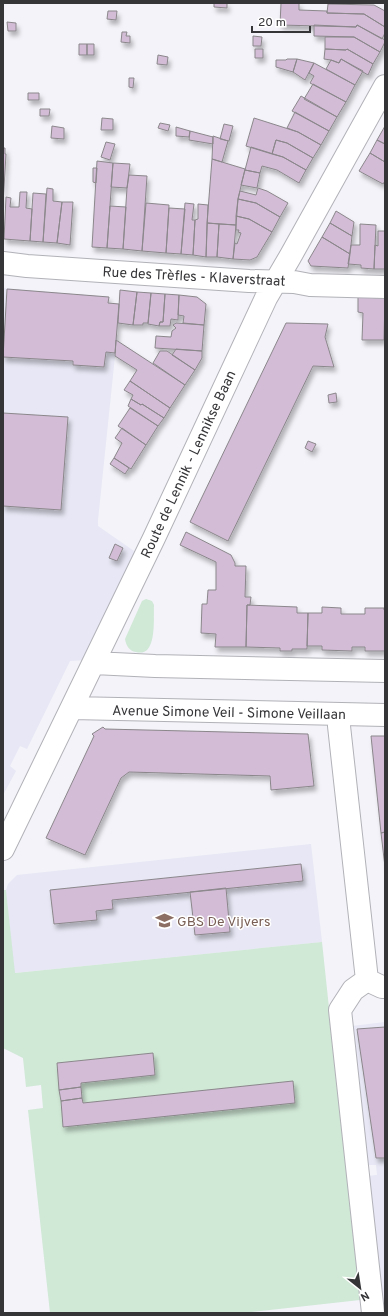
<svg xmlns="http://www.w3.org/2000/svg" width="388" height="1316" font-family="Overpass,sans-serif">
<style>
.built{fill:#e7e7f5}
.green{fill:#d0e8d6}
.building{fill:#d2bcd6;stroke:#8b878b;filter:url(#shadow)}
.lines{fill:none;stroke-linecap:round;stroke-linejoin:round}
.minor-casing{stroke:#b1b1b8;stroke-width:24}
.minor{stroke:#fff;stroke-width:22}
.labels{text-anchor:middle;stroke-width:3;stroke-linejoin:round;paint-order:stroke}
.street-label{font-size:14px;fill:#353538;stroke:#fff}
.education-label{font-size:14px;fill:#785e54;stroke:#fff;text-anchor:start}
</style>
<defs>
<filter id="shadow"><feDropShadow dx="2.5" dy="4.5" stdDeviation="2" flood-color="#0004"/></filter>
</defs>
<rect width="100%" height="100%" fill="#f3f3f9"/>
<path class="built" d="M3 288 109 297 108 303 119 304 115 356 98 520V526L134 551 131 562 85 660 70 661 27 749 20 746 10 766 16 771 3 795Z
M311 844 322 942 14 973 6 890 8 884 17 875Z
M385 1022V1313H383L368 1176 377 1175 376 1165H367L352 1026Z"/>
<path class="green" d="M146 599 152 601 154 605C153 617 158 658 136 652 129 651 126 645 125 639L142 601Z
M3 890H6L15 973 322 942 360 1300 243 1313H50L28 1110 43 1108 41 1085 26 1087 23 1058 3 1048Z"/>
<path class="building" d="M214 3H227V8L214 7Z
M281 3H299V10L327 11V13L364 14 385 27V33L382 39 357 25 356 27 280 25Z
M328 4 374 5 385 11V27L364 14 327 13Z
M108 11H117L116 20 107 19Z
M7 22 16 23V31H8Z
M314 25 356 27 357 25 385 40V42L380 52 354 37 314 36Z
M122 32H127L126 36H130V43L121 42Z
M253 36 262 37 261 46H253Z
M325 37H354L380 52 373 64 347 49 346 50 325 49Z
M79 44H87V55H79Z
M87 44H94V55H87Z
M255 49H263V58H255Z
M325 49 346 50 347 49 373 64 368 75 341 59 339 63 331 60 324 59Z
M158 55 168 57 167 65 157 64Z
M287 59H297L293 72 276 67V60H286Z
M297 59 314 63 305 80 293 72Z
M341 59 363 71 355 85 326 69 331 60 339 63Z
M314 63 355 85 346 102 310 83 314 76 309 73Z
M129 78H134L133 88 129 87Z
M313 84 346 102 337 117 304 99Z
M28 93H39V100H28Z
M301 96 337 117 329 131 292 111Z
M40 109H50L49 116H40Z
M295 112 329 131 321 145 298 132 287 128Z
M102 118 113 119V130H101Z
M254 118 298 132 321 145 313 158 287 143 276 140 272 154 246 146Z
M160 123 170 125 168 131 158 128Z
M224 124 233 126 229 141 220 139Z
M52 126 64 128V139L51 138Z
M385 126V144L377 140Z
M176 127 190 131 189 137 176 136Z
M190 131 213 137V144L189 140Z
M213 136 228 141 222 162 212 159Z
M276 140 287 143 313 158 306 170 283 157 272 154Z
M377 140 385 144V162L370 153Z
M106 142 115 144 110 160 101 157Z
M251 147 283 157 306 170 299 183 277 170 262 166 260 173 245 170Z
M3 148H5V154H6L3 204Z
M370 153 385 162V181L383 184 359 171Z
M212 159 245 169 238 199 236 225 207 223Z
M97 161 113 163 107 248 92 247Z
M113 163 130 164 127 188 111 187Z
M93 168H97L96 183 93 182Z
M245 170 260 173 257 188 241 185Z
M129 175 147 176 142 251 123 249 127 188Z
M47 188 53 189V201L62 202 57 243 43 242Z
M258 188 267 191 288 203 280 217 256 203 238 199 240 191 256 195Z
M20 192H27L26 208 32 209 30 241 4 239 6 197 11 198 10 207H19Z
M33 193 46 194 43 242 30 241Z
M238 199 256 203 280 217 272 232 249 219 236 216Z
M62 202H73L70 245 57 243Z
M146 203 169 205 166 253 142 251Z
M185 203 194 204 192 220H195L193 255 181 254Z
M198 204 208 205 206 257 193 255 195 220 198 219Z
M110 206 126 207 123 249 107 248Z
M169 208 185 209 181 254 166 253Z
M336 211 354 222 352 236 330 223Z
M236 216 249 219 272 232 257 257 250 260 233 259 235 243 237 244 241 233 238 232 239 230H236Z
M207 223 219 224 217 257H206Z
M330 223 352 236 350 254 322 237Z
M219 224 236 225 233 259 217 257Z
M360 224 376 225 374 269 361 268V265L348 264 351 245H360Z
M378 231H385V269H374L375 245 378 246Z
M322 237 350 254 348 268 311 266 308 261Z
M7 289 109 297 108 303 119 304 115 353 106 352 104 367 73 365V361L3 357Z
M120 290 137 292 133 325 118 323Z
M137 292 151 293 148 323H143V325H133Z
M151 293 165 294 163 322H160L159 326 148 324Z
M165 294 179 295 178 320 171 319 170 326H159L160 322H163Z
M179 295 197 297 206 304 204 325 183 323 184 316 178 315Z
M358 297 385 298 384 340H362L363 313 358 312Z
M176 323 204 325 202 351 155 348 156 336 171 337 172 331 176 328 173 325Z
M286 323 328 324 325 337 334 367 313 366 228 541 190 522Z
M116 340 185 385 170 408 130 381 137 370 115 356Z
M176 349 202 351V358L195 370 172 355Z
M160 351H167L195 370 185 385 153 363Z
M130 381 170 408 164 418 142 404 141 405 131 399 133 395 124 390Z
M336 393 337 402 329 403 328 395Z
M131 399 141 405 142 404 164 418 158 426 128 406Z
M130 408 158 426 146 445 118 426Z
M3 413 68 417 61 510 3 506Z
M122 428 146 445 131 469 114 458 122 443 115 438Z
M308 441 316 444 312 452 305 448Z
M114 458 129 468 125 474 110 464Z
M186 532 231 555 235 563V566H246L245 597H251L250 605H247L246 647H215L216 634 201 633 202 604H207L208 590H216V562L180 545Z
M115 544 123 548 117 561 109 558Z
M247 605 297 607V613H308L307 649H292V651H280V648L246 647Z
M322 607 341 608V614H365V608H384V610H385V651H365V647H352V651L322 650V646H307L308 613H322Z
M103 727 105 729 308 734 314 786 271 790 270 776 129 772 121 778 85 855 46 838 94 736 92 734Z
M371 736H385V832L381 833Z
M385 832V867L381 833Z
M301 864 303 881 112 900 113 909 96 911 97 920 54 924 50 890Z
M226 888 230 932 195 935 190 892Z
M385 1027V1158H376L357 1029Z
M153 1053 155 1075 81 1083V1087L59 1090 57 1063Z
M293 1081 295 1103 63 1127 61 1101 82 1098 83 1103Z
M81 1087 82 1098 61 1101 59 1090Z"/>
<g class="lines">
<defs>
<path id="minor" d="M3 263 27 266 249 281 294 282 310 285 385 287
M94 663 155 666 385 671
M72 708 385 715
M339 714V726L367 980
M3 849 154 538 266 298 290 257 385 86
M367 980 353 990 340 1010 373 1313
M367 980 382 987H385"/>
</defs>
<use href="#minor" class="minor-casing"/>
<use href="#minor" class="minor"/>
</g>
<defs>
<symbol id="school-bare" viewBox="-9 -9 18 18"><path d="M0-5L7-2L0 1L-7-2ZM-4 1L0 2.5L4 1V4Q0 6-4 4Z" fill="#8d6e63" stroke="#fff" stroke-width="2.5" paint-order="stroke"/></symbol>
</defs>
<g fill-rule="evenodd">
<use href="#school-bare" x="152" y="908" width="25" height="25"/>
</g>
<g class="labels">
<g class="street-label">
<text transform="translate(194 276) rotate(3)" y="5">Rue des Trèfles - Klaverstraat</text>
<text transform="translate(188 464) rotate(-65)" y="5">Route de Lennik - Lennikse Baan</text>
<text transform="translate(229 712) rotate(1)" y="5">Avenue Simone Veil - Simone Veillaan</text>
</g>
<g class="education-label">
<text x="177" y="926">GBS De Vijvers</text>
</g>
</g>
<rect width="388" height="1316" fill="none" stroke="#353538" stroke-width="8"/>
<g transform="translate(360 1288) rotate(150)" stroke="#ffffff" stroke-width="3" paint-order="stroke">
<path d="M0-3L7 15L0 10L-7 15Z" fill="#353538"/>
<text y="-6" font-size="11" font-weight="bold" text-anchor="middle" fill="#353538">N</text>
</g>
<path d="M252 26v6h58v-6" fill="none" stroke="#353538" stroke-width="2"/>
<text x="258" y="26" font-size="12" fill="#353538" stroke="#ffffff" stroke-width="3" paint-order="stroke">20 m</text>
</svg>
